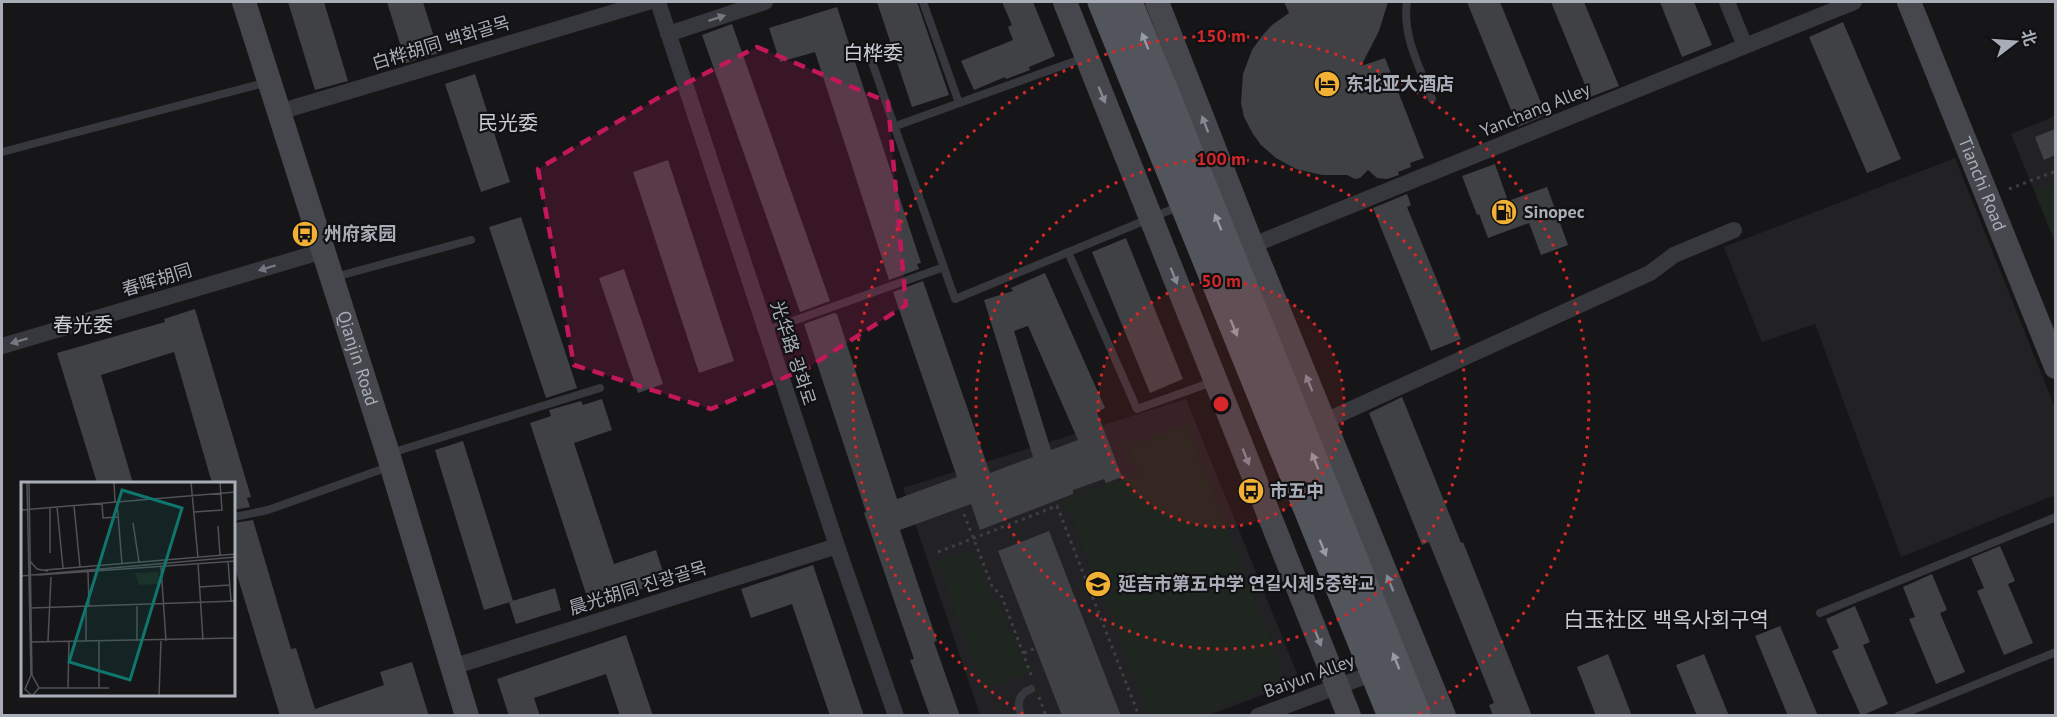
<svg xmlns="http://www.w3.org/2000/svg" width="2057" height="717" font-family="'PT Sans','Noto Sans SC','Noto Sans KR',sans-serif">
<style>
.built{fill:#222225}
.green{fill:#1e261f}
.building{fill:#404145;fill-rule:evenodd}
.lines{fill:none;stroke-linecap:round;stroke-linejoin:round}
.path{stroke:#3d3f44;stroke-width:3;stroke-dasharray:3 4.5;stroke-linecap:butt}
.lane{stroke:#37383d;stroke-width:8}
.street{stroke:#37383d;stroke-width:16}
.secondary{stroke:#45474d;stroke-width:24}
.primary{stroke:#53555c;stroke-width:27}
.oneway{fill:#757881}
.oneway2{fill:#979ba6}
.oneway3{fill:#858993}
.marked{fill:#c2185b;fill-opacity:0.2;stroke:#c2185b;stroke-width:4.5;stroke-dasharray:12 8;stroke-linejoin:round}
.ring{fill:none;stroke:#d62828;stroke-width:3;stroke-dasharray:3 6}
.labels{text-anchor:middle;stroke-width:4.5;stroke-linejoin:round;paint-order:stroke}
.street-label{font-size:18px;fill:#a8adb8;stroke:#111113}
.poi-label{font-size:18px;font-weight:bold;fill:#a8adb8;stroke:#111113;text-anchor:start}
.neighbourhood-label{font-size:20px;fill:#c9ccd4;stroke:#111113}
.quarter-label{font-size:21px;fill:#c9ccd4;stroke:#111113}
.inset-road{fill:none;stroke:#505258;stroke-width:1.5}
.view{fill:#0f766e;fill-opacity:0.15;stroke:#0f766e;stroke-width:3}
.inset-edge{fill:none;stroke:#a8adb8;stroke-width:3}
.centre{fill:#d62828;stroke:#111113;stroke-width:3}
.ring-label{font-size:18px;text-anchor:middle;font-weight:bold;fill:#d62828;stroke:#111113;stroke-width:4.5;stroke-linejoin:round;paint-order:stroke}
</style>
<rect width="100%" height="100%" fill="#161618"/>
<path class="built" d="M2055 116V242L2011 134Z
M1955 158 2055 408V495L1901 557 1815 324 1762 342 1724 247Z
M1186 399 1300 681 1209 715H980L903 488Z"/>
<path class="green" d="M2055 184V242L2035 192Z
M1187 424 1286 681 1198 715H1149L1065 501 1137 473 1128 447Z
M974 550 988 588 998 601 1016 645 1030 672 983 690 938 562Z"/>
<path class="building" d="M288 2H324L348 81 315 90Z
M387 2H423L439 53 406 63Z
M877 2H917L949 95 912 107Z
M1002 2H1033L1055 56 1029 67 1030 70 1006 79 1005 77 974 90 961 61 1013 40 1008 27 1012 25Z
M1284 2H1388L1379 31 1361 66 1385 58 1424 158 1410 163 1411 167 1398 172 1399 175 1387 179 1377 178 1368 170 1360 178 1355 179 1347 175H1322L1296 169 1276 158 1261 145 1253 134 1244 117 1241 103 1243 74 1252 50 1262 36 1272 25 1289 13Z
M1467 2H1500L1546 115 1518 127Z
M1551 2H1584L1619 86 1590 97Z
M1660 2H1694L1712 45 1682 57Z
M837 7 921 263 917 264 919 269 889 280 815 52 780 62 769 28Z
M1843 22 1901 159 1867 173 1809 37Z
M732 24 830 301 800 312 702 35Z
M475 74 510 182 481 192 445 84Z
M2055 129V155L2044 160 2035 137Z
M668 160 734 361 699 373 633 172Z
M1495 164 1508 201 1547 187 1568 245 1541 255 1529 223 1488 238 1479 214 1477 215 1462 176Z
M1407 194 1411 205 1407 207 1461 339 1431 351 1373 208Z
M521 217 577 388 546 398 489 227Z
M1126 238 1183 379 1150 393 1092 252Z
M624 269 663 384 638 393 599 278Z
M1045 273 1105 408 1097 412 1122 477 1106 483 1104 479 1073 490V494L980 530 971 504 900 530 937 641 934 642 960 716H930L910 660 914 659 864 513 866 512 804 324 834 313 837 314 897 499 957 477 893 292 923 281 990 473 1033 457 984 300 1013 291 1011 288ZM1028 326 1078 440 1051 450 1014 331Z
M195 309 251 497 247 498 250 507 234 510V483H212L174 352 101 375 133 483H97L57 353 165 322 164 319Z
M1402 397 1461 543 1463 542 1532 716H1493L1489 705 1494 703 1429 542 1422 545 1369 413Z
M602 399 612 430 574 443 614 564 656 550 666 581 590 606 530 423 551 416 549 410 581 401 583 405Z
M463 441 513 601 484 610 435 450Z
M253 520 291 649 296 648 315 709 384 685 380 672 412 662 429 716H280L234 565V523Z
M1049 531 1121 716H1062L998 551Z
M2000 546 2015 581 2008 584 2033 643 2004 655 1977 591 1984 588 1971 558Z
M813 565 864 716H830L792 604 751 618 741 589Z
M1932 574 1947 610 1940 613 1965 672 1936 684 1909 619 1915 617 1903 587Z
M555 588 561 610 516 624 509 602Z
M1855 606 1870 642 1863 645 1888 704 1861 716 1832 651 1839 648 1826 619Z
M1780 626 1818 716H1788L1755 636Z
M626 635 653 716H620L606 674 534 698 540 716H509L497 679Z
M1608 654 1632 716H1596L1577 667Z
M1704 654 1729 716H1697L1676 665Z"/>
<g class="lines">
<path class="path" d="M2009 189 2056 171
M964 514 992 586 1002 597 1032 677
M938 552 1057 506 1139 716
M1024 653 1036 648
M1039 697 1046 716"/>
<path class="lane" d="M923 2 959 103
M1407 2C1402 36 1420 68 1432 99
M867 48 955 299 1180 206
M893 127 1086 57
M2 152 268 82
M1068 252 1137 409 1215 381
M335 277 471 240
M765 331 944 267
M391 453 600 388
M234 517 268 510 391 466
M1820 613 2056 517
M1021 716C1017 703 1018 694 1031 689
M1898 716 2056 652"/>
<path class="street" d="M658 2 837 546 896 716
M1727 2 1745 46
M668 34 765 2
M279 112 648 2
M1243 249 1854 2
M2 346 323 251
M1325 421 1650 273 1674 255 1734 230
M452 667 837 546
M1258 716 1374 673"/>
<g class="secondary">
<path id="s1" d="M244 2 388 454 467 716"/>
<path d="M1065 2 1349 716"/>
<path d="M1157 2 1252 245 1444 716"/>
<path id="s2" d="M1909 2 2056 367"/>
</g>
<path class="primary" d="M1101 2 1391 716
M1129 2 1418 716"/>
</g>
<defs><path id="oneway-solid" d="M-6-.8H1V-3.2L6.5 0L1 3.2V.8H-6Z" transform="scale(1.5)"/></defs>
<g class="oneway">
<use href="#oneway-solid" transform="translate(717 18) rotate(-18)"/>
<use href="#oneway-solid" transform="translate(267 268) rotate(163)"/>
<use href="#oneway-solid" transform="translate(19 341) rotate(163)"/>
</g>
<g class="oneway2">
<use href="#oneway-solid" transform="translate(1145 41) rotate(-112)"/>
<use href="#oneway-solid" transform="translate(1218 222) rotate(-112)"/>
<use href="#oneway-solid" transform="translate(1234 328) rotate(68)"/>
<use href="#oneway-solid" transform="translate(1315 461) rotate(-112)"/>
<use href="#oneway-solid" transform="translate(1323 548) rotate(68)"/>
<use href="#oneway-solid" transform="translate(1396 661) rotate(-112)"/>
</g>
<g class="oneway3">
<use href="#oneway-solid" transform="translate(1102 95) rotate(68)"/>
<use href="#oneway-solid" transform="translate(1205 124) rotate(-111)"/>
<use href="#oneway-solid" transform="translate(1174 276) rotate(68)"/>
<use href="#oneway-solid" transform="translate(1309 383) rotate(-112)"/>
<use href="#oneway-solid" transform="translate(1246 457) rotate(68)"/>
<use href="#oneway-solid" transform="translate(1390 583) rotate(-112)"/>
<use href="#oneway-solid" transform="translate(1318 638) rotate(68)"/>
</g>
<path class="marked" d="M757 47 888 102 906 305 809 367 711 409 574 365 538 169 663 95Z"/>
<circle cx="1221" cy="404" r="123" fill="#d62828" fill-opacity=".12"/>
<g class="ring">
<circle cx="1221" cy="404" r="123"/>
<circle cx="1221" cy="404" r="245"/>
<path d="M1023 714A368 368 0 1 1 1419 714"/>
</g>
<defs>
<symbol id="hotel-disc" viewBox="-11 -11 22 22"><circle r="9.5" fill="#f2b134" stroke="#111113"/><path d="M-6-4.5h1.5V1H6V5H4.5V3h-9V5H-6ZM-4 0a1.8 1.8 0 1 1 3.6 0ZM.5 0V-2.5h3Q6-2.5 6 0Z" fill="#111"/></symbol>
<symbol id="fuel-disc" viewBox="-11 -11 22 22"><circle r="9.5" fill="#f2b134" stroke="#111113"/><path d="M-5.5-6h7V0h2V4h1.3V-2.5L3-4.5l.8-.8L6-3V5H2.5V1h-1V6h-7ZM-4.2-4.7v3.2H.2V-4.7Z" fill="#111"/></symbol>
<symbol id="bus-disc" viewBox="-11 -11 22 22"><circle r="9.5" fill="#f2b134" stroke="#111113"/><path d="M-5-6H5V4H4V6H2V4H-2V6H-4V4H-5ZM-3.5-4V0h7V-4ZM-3.5 1.2v1.5H-2V1.2ZM2 1.2v1.5H3.5V1.2Z" fill="#111"/></symbol>
<symbol id="school-disc" viewBox="-11 -11 22 22"><circle r="9.5" fill="#f2b134" stroke="#111113"/><path d="M0-5L7-2L0 1L-7-2ZM-4 1L0 2.5L4 1V4Q0 6-4 4Z" fill="#111"/></symbol>
</defs>
<g fill-rule="evenodd">
<use href="#hotel-disc" x="1312" y="69" width="30" height="30"/>
<use href="#fuel-disc" x="1489" y="197" width="30" height="30"/>
<use href="#bus-disc" x="290" y="219" width="30" height="30"/>
<use href="#bus-disc" x="1236" y="476" width="30" height="30"/>
<use href="#school-disc" x="1083" y="569" width="30" height="30"/>
</g>
<g class="labels">
<g class="street-label">
<text transform="translate(441 43) rotate(-17)" y="6">白桦胡同 백화골목</text>
<text transform="translate(1535 110) rotate(-22)" y="6">Yanchang Alley</text>
<text dy="6" stroke="none"><textPath href="#s2" startOffset="196">Tianchi Road</textPath></text>
<text transform="translate(157 280) rotate(-17)" y="6">春晖胡同</text>
<text transform="translate(793 353) rotate(72)" y="6">光华路 광화로</text>
<text dy="6" stroke="none"><textPath href="#s1" startOffset="374">Qianjin Road</textPath></text>
<text transform="translate(638 588) rotate(-17)" y="6">晨光胡同 진광골목</text>
<text transform="translate(1309 676) rotate(-20)" y="6">Baiyun Alley</text>
</g>
<g class="poi-label">
<text x="1346" y="90">东北亚大酒店</text>
<text x="1524" y="218">Sinopec</text>
<text x="324" y="240">州府家园</text>
<text x="1270" y="497">市五中</text>
<text x="1118" y="590">延吉市第五中学 연길시제5중학교</text>
</g>
<g class="neighbourhood-label">
<text x="873" y="60">白桦委</text>
<text x="508" y="130">民光委</text>
<text x="83" y="332">春光委</text>
</g>
<g class="quarter-label">
<text x="1666" y="627">白玉社区 백옥사회구역</text>
</g>
</g>
<g transform="translate(21 482)">
<rect width="214" height="214" fill="#161618"/>
<path d="M138 90 139 102 118 103 114 91Z" fill="#1e261f"/>
<path class="inset-road" d="M6 0 10 193 4 207 11 214 18 206 11 193 8 0M93 0 94 20M170 0 177 76M96 20 101 82M81 21 82 36 97 35M53 24 59 85M36 25 42 86M29 26V71M0 28 215 10M173 30 201 28 199 0M112 41 118 80M197 44 199 73M9 79 16 87 27 89M207 79 210 119M177 81 182 158M140 85 145 159M24 88 215 72M67 90 68 125M17 93 215 79M0 94 215 75M178 105 209 103M116 124V159M10 126 215 119M27 159 30 95M65 159V125M78 159V206M10 160 215 156M18 206H88M47 206 48 159M138 214 140 159"/>
<path class="view" d="M101 8 161 26 109 198 48 180Z"/>
<rect width="214" height="214" class="inset-edge"/>
</g>
<circle cx="1221" cy="404" r="9" class="centre"/>
<g class="ring-label">
<text x="1221" y="42">150 m</text>
<text x="1221" y="165">100 m</text>
<text x="1221" y="287">50 m</text>
</g>
<rect width="2057" height="717" fill="none" stroke="#a8adb8" stroke-width="6"/>
<g transform="translate(2015 42) rotate(73)" stroke="#111113" stroke-width="4.5" paint-order="stroke">
<path d="M0-4.5L10 22L0 15L-10 22Z" fill="#a8adb8"/>
<text y="-9" font-size="16" font-weight="bold" text-anchor="middle" fill="#a8adb8">北</text>
</g>
</svg>
